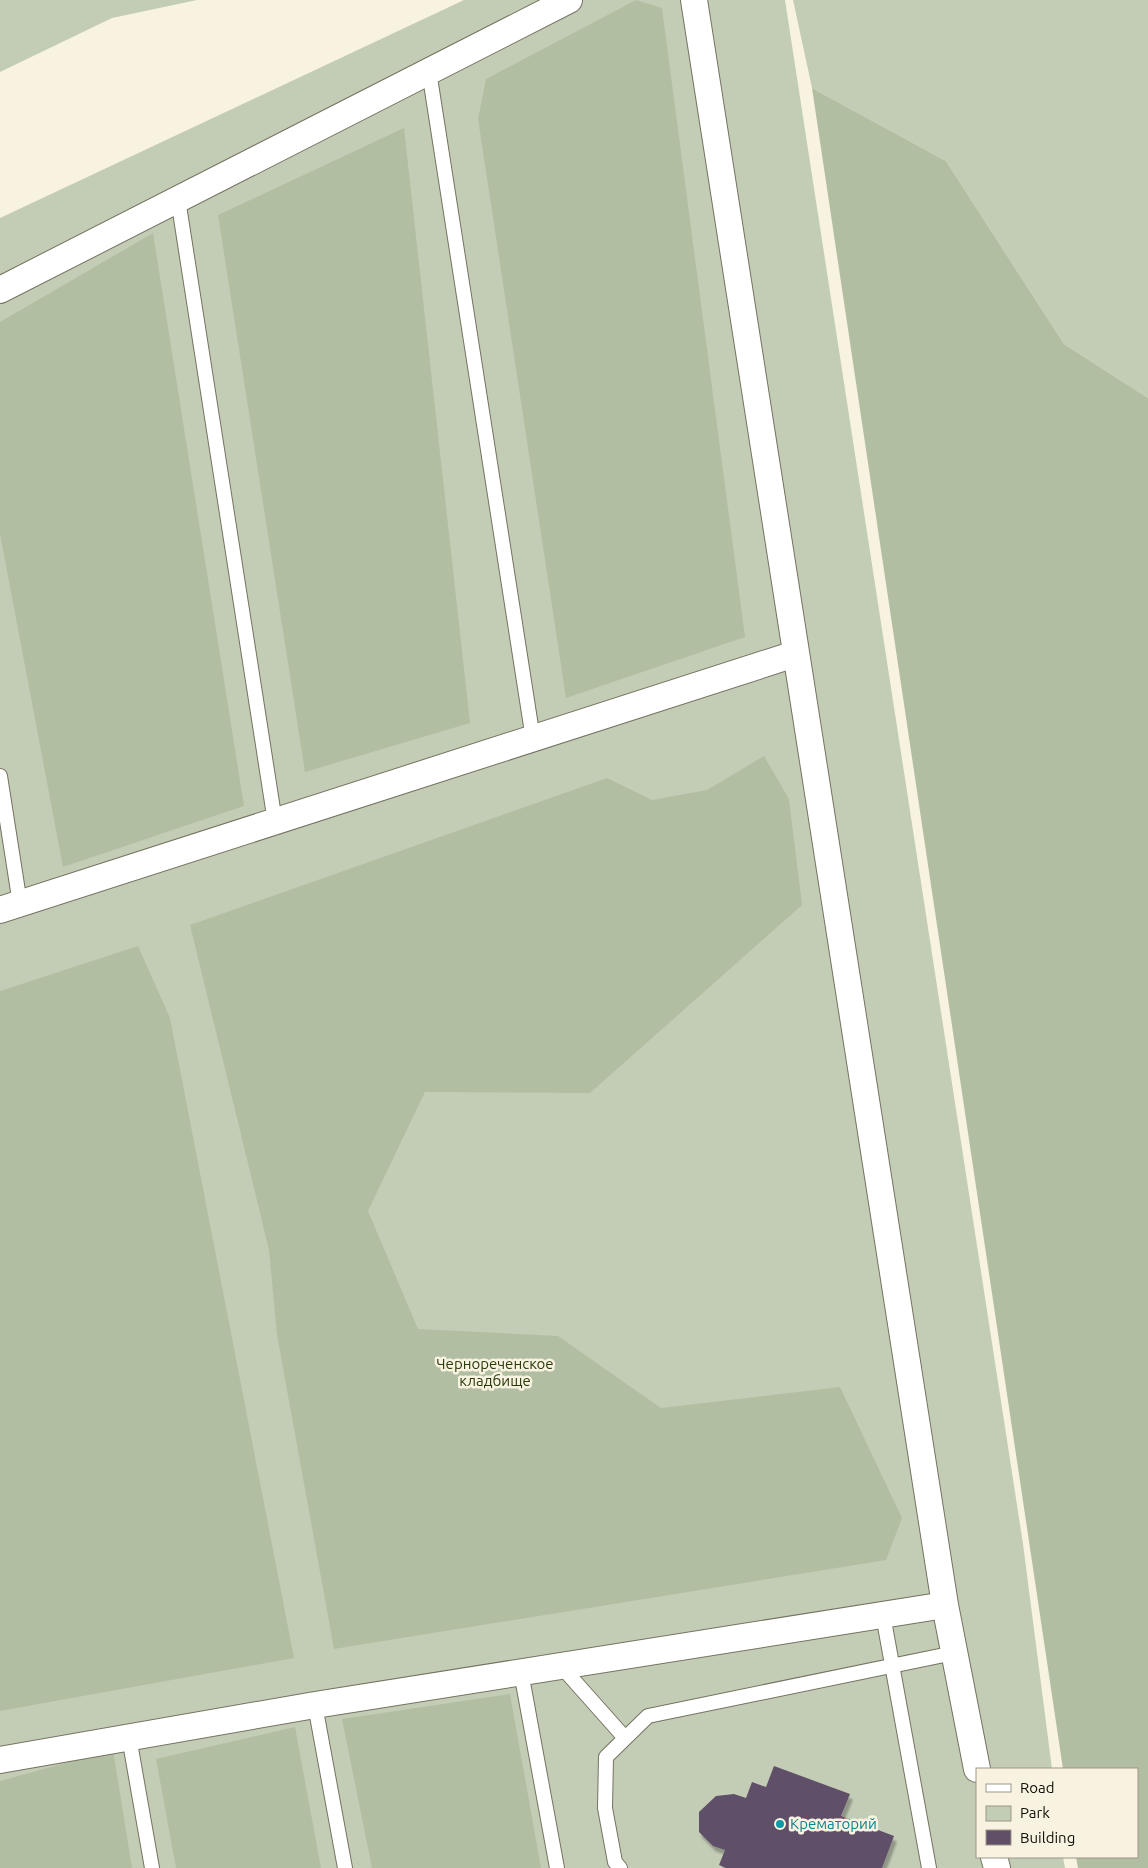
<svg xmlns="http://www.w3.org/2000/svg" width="1148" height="1868" font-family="Ubuntu,sans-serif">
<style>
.green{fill:#c3cdb6}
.forest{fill:#b2bea1}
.building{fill:#604f67;filter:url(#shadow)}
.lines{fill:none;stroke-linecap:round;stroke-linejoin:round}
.service-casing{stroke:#767261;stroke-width:16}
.minor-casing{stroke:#767261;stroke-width:28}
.service{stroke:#fff;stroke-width:14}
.minor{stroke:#fff;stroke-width:26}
.culture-dot{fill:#0f9aa8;stroke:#f8f3e1;stroke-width:2}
.labels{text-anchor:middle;stroke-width:5;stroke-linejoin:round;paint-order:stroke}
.park-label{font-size:15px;fill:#2b3b0b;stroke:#f8f3e1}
.culture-label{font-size:15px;fill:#0d838f;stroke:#f8f3e1;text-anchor:start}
</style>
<defs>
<filter id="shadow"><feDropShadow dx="3" dy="5.5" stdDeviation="1" flood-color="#0004"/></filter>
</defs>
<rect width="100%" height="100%" fill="#f8f3e1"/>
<path class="green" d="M0 0H197L112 18 0 72Z
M464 0H785L1023 1544 1052 1769H977V1857H1063L1065 1868H0V218Z
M793 0H1148V398L1064 344 946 161 812 88Z"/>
<path class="forest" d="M636 0 662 8 745 637 566 698 478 119 486 79Z
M812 88 946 161 1064 344 1148 398V1868H1078L1076 1857H1137V1769H1063Z
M404 128 470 723 305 772 218 215Z
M153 233 244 806 63 867 0 534V322Z
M764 756 789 799 802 905 590 1093 425 1092 368 1211 418 1329 558 1336 661 1408 840 1387 902 1518 886 1560 334 1649 277 1335 269 1250 190 925 607 778 652 800 707 790Z
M138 946 170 1018 294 1658 0 1711V991Z
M510 1694 541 1868H372L342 1719Z
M295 1727 321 1868H176L156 1759Z
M113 1750 132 1868H0V1781Z"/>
<path class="building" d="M774 1766 850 1794 841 1816 894 1836 882 1868H726L719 1865 725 1850 713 1846 699 1832V1812L716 1796 734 1794 746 1798 752 1782 766 1787Z"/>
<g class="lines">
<defs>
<path id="service" d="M429 71 533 739
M178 199 275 822
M0 776 20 904
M883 1615 929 1868
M561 1666 625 1738
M521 1672 557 1868
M315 1705 345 1868
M129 1737 152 1868
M620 1868 615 1862 605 1808 606 1757 648 1716 954 1653"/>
<path id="minor" d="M694 0 945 1605 977 1769
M0 290 569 0
M0 910 795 654
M0 1760 315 1705 945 1605
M994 1857 997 1868"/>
</defs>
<use href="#service" class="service-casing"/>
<use href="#minor" class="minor-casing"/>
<use href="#service" class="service"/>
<use href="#minor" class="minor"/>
</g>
<circle class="culture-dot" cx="780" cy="1824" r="5"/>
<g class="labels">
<g class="park-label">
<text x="495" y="1369">Чернореченское<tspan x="495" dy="17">кладбище</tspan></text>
</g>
<g class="culture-label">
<text x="790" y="1829">Крематорий</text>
</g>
</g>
<rect x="976" y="1768" width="162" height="90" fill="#f8f3e1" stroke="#9b978a"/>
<rect x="986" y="1784" width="25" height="8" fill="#ffffff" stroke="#9b978a"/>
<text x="1020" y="1793" font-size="15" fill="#0f0d07">Road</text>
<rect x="986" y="1806" width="25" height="15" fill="#c3cdb6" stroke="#9b978a"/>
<text x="1020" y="1818" font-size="15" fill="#0f0d07">Park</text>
<rect x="986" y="1830" width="25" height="15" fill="#604f67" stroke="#9b978a"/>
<text x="1020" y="1843" font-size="15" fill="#0f0d07">Building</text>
</svg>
